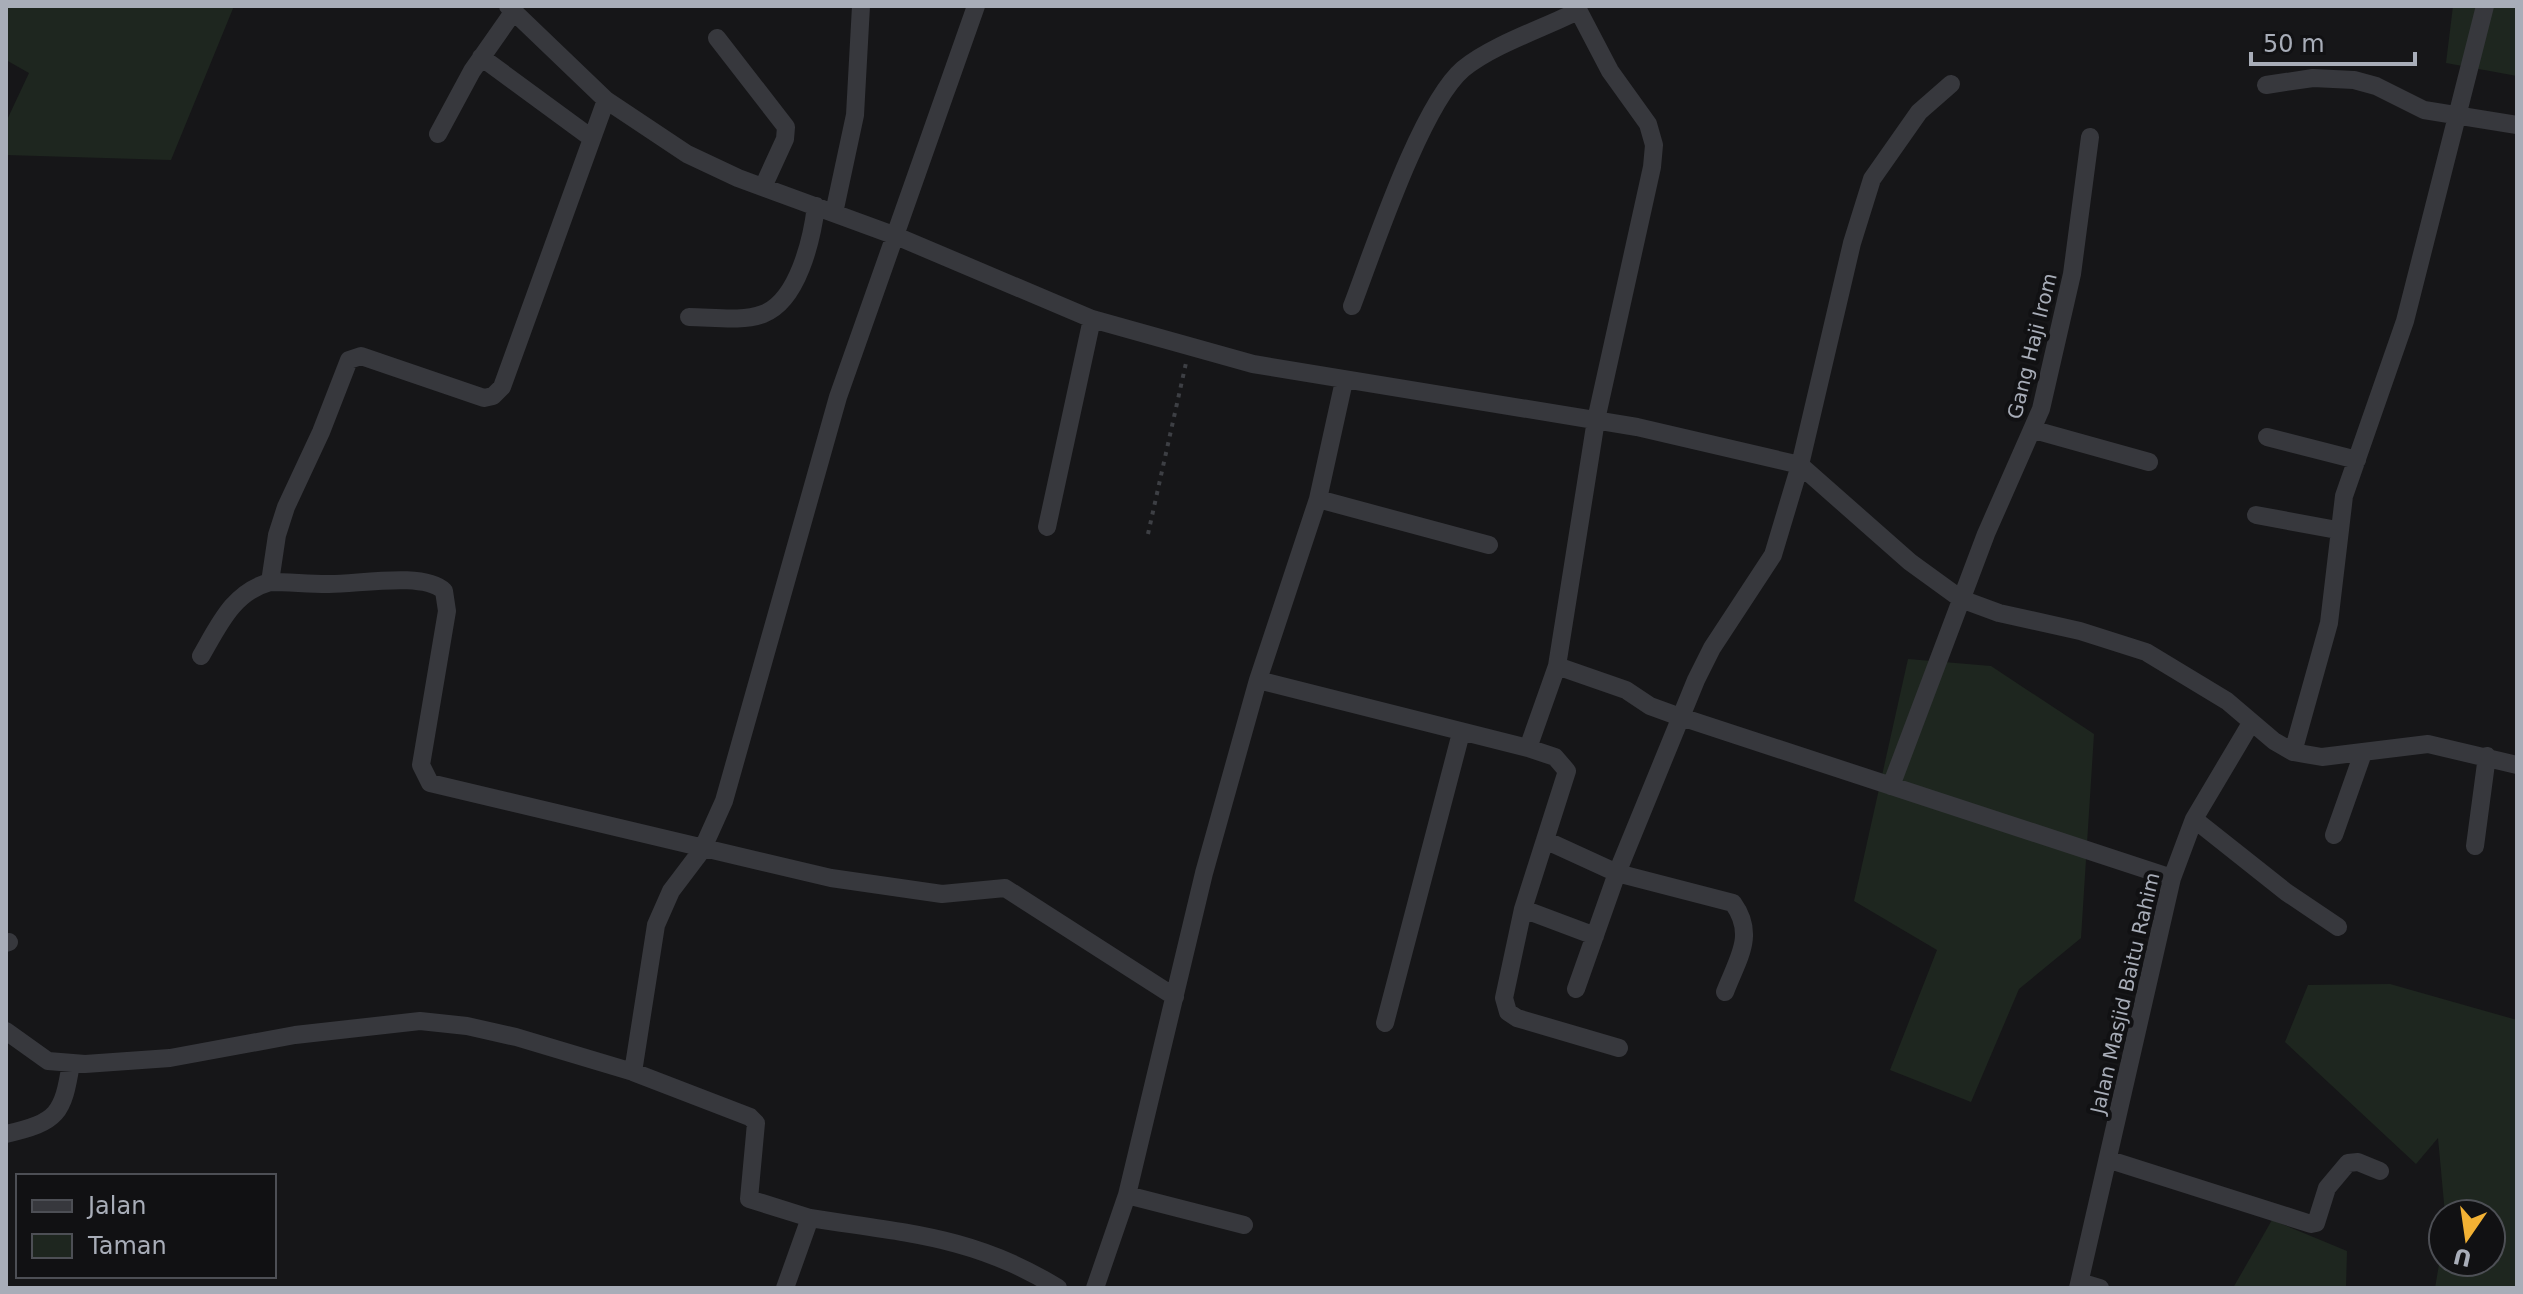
<svg xmlns="http://www.w3.org/2000/svg" width="2523" height="1294" font-family="'DejaVu Sans',sans-serif">
<style>
.green{fill:#1e261f}
.lines{fill:none;stroke-linecap:round;stroke-linejoin:round}
.path{stroke:#3d3f44;stroke-width:4;stroke-dasharray:4 6;stroke-linecap:butt}
.minor{stroke:#37383d;stroke-width:18}
.labels{text-anchor:middle;stroke-width:8;stroke-linejoin:round;paint-order:stroke}
.street-label{font-size:20px;fill:#a8adb8;stroke:#111113}
</style>
<rect width="100%" height="100%" fill="#161618"/>
<path class="green" d="M6 6H234L171 160 6 155V122L29 73 6 60Z
M2453 6H2517V76L2446 63Z
M1908 659 1991 666 2094 734 2081 938 2019 989 1971 1102 1890 1070 1937 950 1854 901Z
M2390 984 2517 1020V1288H2435L2443 1241V1262H2491V1214H2445L2438 1138 2416 1164 2285 1042 2308 985Z
M2272 1220 2347 1251 2346 1288H2233Z"/>
<g class="lines">
<path class="path" d="M1148 534 1186 363"/>
<path class="minor" d="M508 6 606 100 687 154 738 178 896 236 1092 319 1253 364 1637 427 1800 465 1910 562 1961 599 1999 613 2080 631 2146 652 2227 701 2274 741 2293 752 2322 757 2428 744 2517 765
M1576 6 1610 71 1648 124 1654 145 1652 167 1596 420 1557 666 1626 690 1650 706 1672 714 2172 878
M717 38 786 127 785 139 763 187
M481 57 590 137
M2266 85 2313 78 2354 80 2376 86 2424 110 2517 125
M438 134 472 71 514 11
M834 213 855 115 861 6
M1352 306C1373 251 1421 105 1463 69 1492 45 1544 28 1578 11
M689 317C712 317 742 322 763 314 798 301 812 239 816 206
M2034 430 2149 462
M2267 437 2357 460
M1318 499 1489 545
M2256 515 2337 530
M1047 527 1092 319
M270 582C289 582 308 584 327 584 355 585 423 571 444 591L447 611 421 765 430 783 831 878 942 894 1005 888 1175 997
M201 656C219 625 233 592 270 582L277 535 286 507 321 432 349 360 361 356 484 398 493 396 502 387 606 100
M1557 666 1528 748 1555 757 1567 771 1523 909 1504 998 1508 1012 1517 1018 1619 1048
M1258 680 1528 748
M2293 752 2329 623 2344 496 2405 321 2485 6
M1891 786 1986 534 2041 409 2072 274 2090 137
M2194 819 2286 892 2338 927
M2334 835 2363 753
M1545 840 1617 873 1733 903C1756 935 1738 958 1725 992
M2475 846 2487 756
M1523 909 1595 936
M6 943 9 942
M1576 989 1617 873 1696 680 1712 648 1773 555 1800 465 1852 243 1872 179 1919 112 1951 84
M1385 1023 1461 733
M6 1031 48 1061 85 1064 170 1058 295 1035 420 1021 467 1026 516 1037 633 1072
M6 1134C58 1122 63 1114 71 1063
M2110 1160 2311 1224 2316 1223 2327 1188 2348 1163 2358 1162 2380 1171
M1127 1195 1244 1225
M810 1218C904 1233 975 1236 1058 1288
M2080 1282 2100 1288
M785 1288 810 1218 749 1199 756 1123 750 1117 633 1072 656 925 671 891 702 850 724 801 838 397 976 6
M1095 1288 1127 1195 1204 873 1258 680 1318 499 1344 381
M2078 1288 2172 878 2194 819 2251 723"/>
</g>
<g class="labels">
<g class="street-label">
<text transform="translate(2032 346) rotate(-76)" y="7">Gang Haji Irom</text>
<text transform="translate(2125 993) rotate(-77)" y="7">Jalan Masjid Baitu Rahim</text>
</g>
</g>
<rect width="2523" height="1294" fill="none" stroke="#a8adb8" stroke-width="16"/>
<rect x="16" y="1174" width="260" height="104" fill="#111113" stroke="#4d4f55" stroke-width="2"/>
<rect x="32" y="1200" width="40" height="12" fill="#37383d" stroke="#4d4f55" stroke-width="2"/>
<text x="88" y="1214" font-size="24" fill="#a8adb8">Jalan</text>
<rect x="32" y="1234" width="40" height="24" fill="#1e261f" stroke="#4d4f55" stroke-width="2"/>
<text x="88" y="1254" font-size="24" fill="#a8adb8">Taman</text>
<g transform="translate(2467 1238) rotate(193)"><circle r="38" fill="#111113" stroke="#4d4f55" stroke-width="2"/>
<path d="M0-6L14 30L0 20L-14 30Z" fill="#f2b134"/>
<text y="-12" font-size="22" font-weight="bold" text-anchor="middle" fill="#a8adb8">U</text>
</g>
<path d="M2251 52v12h164v-12" fill="none" stroke="#a8adb8" stroke-width="4"/>
<text x="2263" y="52" font-size="24" fill="#a8adb8" stroke="#111113" stroke-width="6" paint-order="stroke">50 m</text>
</svg>
